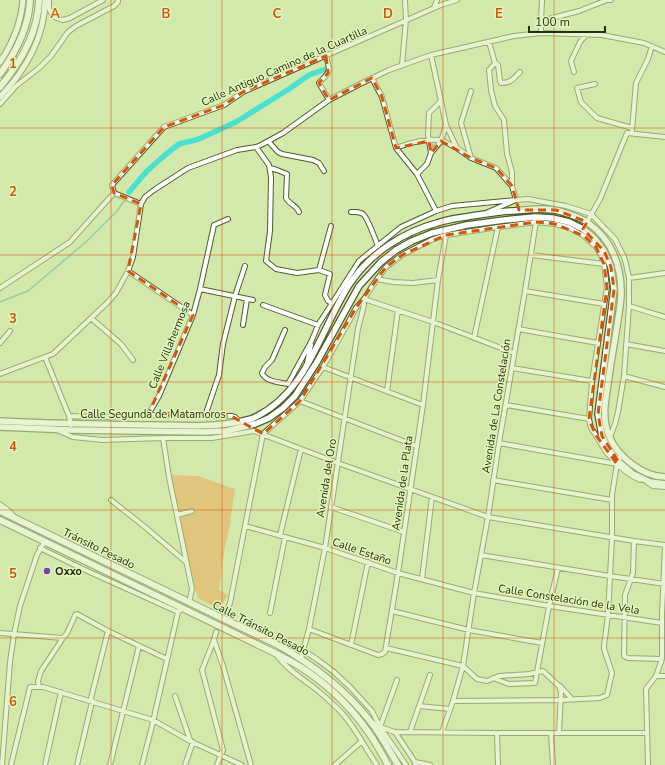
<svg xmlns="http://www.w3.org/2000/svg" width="665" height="765" font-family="'Nunito Sans',sans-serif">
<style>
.green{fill:#ed9b44}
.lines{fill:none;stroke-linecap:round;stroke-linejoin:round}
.stream{stroke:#40ab98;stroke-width:1.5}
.canal{stroke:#4be1d0;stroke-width:5.5}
.minor-casing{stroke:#4e6028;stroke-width:6}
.tertiary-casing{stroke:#4e6028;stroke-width:7}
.secondary-casing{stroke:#4e6028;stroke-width:8}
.primary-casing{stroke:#4e6028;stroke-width:8}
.minor{stroke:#fff;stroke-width:4}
.tertiary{stroke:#fff;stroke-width:5}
.secondary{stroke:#fff;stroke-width:5.5}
.primary{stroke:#fff;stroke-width:6}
.marked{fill:none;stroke:#d5550d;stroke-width:3;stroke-dasharray:8 5;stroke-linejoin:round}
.grid{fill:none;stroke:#d5550d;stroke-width:1;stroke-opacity:0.55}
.poi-dot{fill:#7c3fb5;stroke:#e0f7b9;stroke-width:1.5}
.labels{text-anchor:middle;stroke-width:3;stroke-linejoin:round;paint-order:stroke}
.street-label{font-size:11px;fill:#262e16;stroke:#e0f7b9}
.poi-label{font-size:11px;font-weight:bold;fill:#262e16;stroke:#e0f7b9;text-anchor:start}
.grid-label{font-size:13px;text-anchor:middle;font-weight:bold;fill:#d5550d;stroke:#e0f7b9;stroke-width:3;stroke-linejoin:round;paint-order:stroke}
</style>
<rect width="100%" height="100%" fill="#d3e9ac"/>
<path class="green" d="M170 475 198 476 235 489 229 530 224 552 219 590 228 595 219 609 198 598 192 579Z"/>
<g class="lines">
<path class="stream" d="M0 302 28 291 87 241 117 211 124 201"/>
<path class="canal" d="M129 192 147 171 165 155 179 144 199 139 236 122 289 89 309 75 326 69"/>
<defs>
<path id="minor" d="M49 0V9L54 17 63 20 70 18 103 0
M434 8 437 0
M541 21 542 0
M541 33V21L579 11 607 0H611
M489 42 495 63
M431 55 441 101 446 125 457 148 471 158 496 168 511 185
M326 56C331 73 330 71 319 83L329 100
M402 65 406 20 405 0
M574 72 571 61 580 42 587 34
M372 78 382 97 396 148 417 174 436 211
M595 84 577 88 581 102 597 118 632 128
M0 104 16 86 39 68 51 56 68 32 76 26 114 6 118 2V0
M632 130 636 83 648 59 652 46
M268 141 278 152 282 154 313 160 319 163 324 171
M256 147 269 165 271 177 270 231 266 261 276 269 297 273 319 270
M396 148C408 143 431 137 443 141 448 143 452 146 457 148
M431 153 441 141 446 125
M471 158 461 123 471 91
M270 168 277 170 287 174 286 198C289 204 297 206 299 212
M417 174 427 164 431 153 428 135 429 113 441 101
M114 193 141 204
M351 212C355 212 359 211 363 214 368 218 375 239 378 246
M488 212 516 200 512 186V172L507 154 504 120 495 106 491 90 489 70 495 63 498 65 500 81 501 83C511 83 513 79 520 72
M331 226 319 270 330 274 325 295 328 301 332 303
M583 229 600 199 627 133 665 137
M531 255 604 264
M128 271 193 315
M629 278 665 273
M377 279 393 282 413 283 438 280
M0 288 70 242 114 193 112 185 164 127 224 105 243 92 441 5 457 0
M200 289 253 300
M525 291 604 304
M364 299 433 322 514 353
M263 305 318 325
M629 306 665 317
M91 318 121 344 133 360
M243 325 247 299
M518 329 598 343
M285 330 272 360 265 367 262 373C266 382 279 382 288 384L312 340 318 325 359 261 401 227 436 211 452 206 516 200 528 199 566 206 591 214 615 239 624 257 626 264 629 278V306L624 376 618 412 615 424 610 437
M474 338 498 227
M0 343 10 331
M626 344 665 351
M45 357 69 416 71 425
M307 363 311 345
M323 367 423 405
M512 368 592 381
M0 374 53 354 107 303 116 293 128 271 133 257 141 204 145 197 154 190 188 168 237 150 256 147 261 145 283 133 329 100 360 84 389 70 431 55 514 36 541 33 602 35 644 43 665 52
M624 376 665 387
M387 391 398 310
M300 401 416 446
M506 405 589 419
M148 415 159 396 193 315 200 289 214 225 228 219
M69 416 103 417 148 415 231 416 235 417 240 422
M205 416 219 375 223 344 235 296 245 266
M57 430 73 437 102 440 163 438H212L254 431 338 463 488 517 634 541 665 545
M163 438 169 477 192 589 189 603
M499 443 617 464 621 455
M617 464C624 471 631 476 640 480
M493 480 612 500
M648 483 653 486 665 487
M111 500 145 527 186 562
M331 507 404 532
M177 515 192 511
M245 526 325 548 398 573 474 593 549 606 662 623
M280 535 301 449
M634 541 633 573 625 595 624 656 628 658 662 659
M40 548 83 569 178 612
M481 555 610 576 665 584
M422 579 432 497
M392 611 469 630 542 643
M226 613 230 603 263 434 300 401 323 367 348 323 356 308 364 299 373 285 386 267 402 255 431 240 446 235 498 227 536 222 555 224 568 227 584 236 596 247 601 255 604 264 607 287 592 381 589 419 591 428 595 434 606 452 617 464 612 495V538L608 615 604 646V649L612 673 607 695 600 698 561 700 453 701
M270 613 285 537
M309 629 378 655 382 654 385 652 398 573 423 405 438 280 446 235
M216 632 214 640 202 670 223 750 217 765
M0 633 63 638
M214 640 223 666 251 765
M351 645 368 562
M386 648 463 666 477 679 487 681 499 676 529 674 543 671 559 686 561 692 559 733
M303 650 318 660 334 672 351 688 372 711 380 727 406 765
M275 653C285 667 298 676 312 686 321 693 330 701 338 709 354 724 364 747 377 765
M301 658 309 629 325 548 358 329 364 305V299
M656 676H665
M493 678 509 684 535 683 549 606 558 568
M560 686 572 699
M39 687 38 681 41 671 63 638 67 633 74 618 75 615 77 614 108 631 167 659
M175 696 190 740
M419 706 450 709
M373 723 380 727 395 732 497 733H647
M380 727 397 680
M395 732 415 762V765
M410 732 430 675
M442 732 453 701 463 666 474 593 488 517 499 443 525 291 536 222
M497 733 498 765
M551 733 553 765
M415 762 430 765
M2 765 10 662 14 634 20 606 37 555 45 541
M11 765 30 687H43L153 720 190 741 242 765
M45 765 61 692
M77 765 92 702 91 698 108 631
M110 765 139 646
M142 765 152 726 178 612 183 608
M185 765 193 742
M335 765 362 741
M648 765 646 689 656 676 662 659V614L665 545"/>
<path id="tertiary" d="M0 62C13 43 21 23 23 0
M0 97C25 71 45 37 45 0
M0 505 7 510 13 516"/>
<path id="secondary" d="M0 421C50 424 100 424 150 425 179 425 210 428 238 422 243 421 247 420 251 419 308 395 320 328 351 282 371 253 403 232 437 223 448 219 460 218 471 216 485 214 498 212 511 211 527 210 544 207 559 211 569 214 580 217 588 223 612 239 622 267 621 296 620 310 617 325 615 339 611 361 608 383 605 405 604 416 605 426 609 436 617 456 643 477 665 477
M0 427 71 430 203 432 226 431 255 424 269 418 283 408 295 396 317 362 359 286 381 262 396 250 412 241 432 233 467 225 504 220 535 217 552 218 569 222 583 229 594 238 604 251 611 267 614 289 598 414 602 436 608 448 618 461 633 474 650 482 665 484"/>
<path id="primary" d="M0 74C16 52 29 27 30 0
M0 87C21 62 38 33 39 0
M0 511 276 644C312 664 344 688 370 721 381 735 389 750 398 765
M0 520 273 652C285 658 297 664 308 672 331 688 353 710 369 733 376 743 382 754 388 765"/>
</defs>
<use href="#minor" class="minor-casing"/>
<use href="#tertiary" class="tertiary-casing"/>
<use href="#secondary" class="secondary-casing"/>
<use href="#primary" class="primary-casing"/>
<use href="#minor" class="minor"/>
<use href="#tertiary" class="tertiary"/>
<use href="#secondary" class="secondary"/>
<use href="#primary" class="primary"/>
</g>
<path d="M0 0H665V765H0ZM326 56 328 73 319 83 329 100 372 78 382 97 396 148 429 141 431 153 441 141 471 158 496 168 512 186 519 210H556L587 222 583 229 604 251 611 267 614 289 598 414 602 436 618 461 617 464 595 434 589 419 607 287 604 264 596 247 584 236 555 224 536 222 446 235 402 255 386 267 356 308 300 401 263 434 231 416 148 415 193 315 128 271 141 204 114 193 112 185 164 127 224 105 243 92Z" fill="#d3e9ac" fill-opacity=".55" fill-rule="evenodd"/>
<path class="marked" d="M326 56 328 73 319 83 329 100 372 78 382 97 396 148 429 141 431 153 441 141 471 158 496 168 512 186 519 210H556L587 222 583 229 604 251 611 267 614 289 598 414 602 436 618 461 617 464 595 434 589 419 607 287 604 264 596 247 584 236 555 224 536 222 446 235 402 255 386 267 356 308 300 401 263 434 231 416 148 415 193 315 128 271 141 204 114 193 112 185 164 127 224 105 243 92Z"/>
<path class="grid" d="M111 0V765M222 0V765M332 0V765M443 0V765M554 0V765M0 128H665M0 255H665M0 382H665M0 510H665M0 638H665"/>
<circle class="poi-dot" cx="47" cy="571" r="4"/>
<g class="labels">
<g class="street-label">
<text transform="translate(284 66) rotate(-24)" y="4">Calle Antiguo Camino de la Cuartilla</text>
<text transform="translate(169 345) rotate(-68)" y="4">Calle Villahermosa</text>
<text transform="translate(496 406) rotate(-81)" y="4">Avenida de La Constelación</text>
<text x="153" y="418">Calle Segunda de Matamoros</text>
<text transform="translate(326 478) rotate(-81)" y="4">Avenida del Oro</text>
<text transform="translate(402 483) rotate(-82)" y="4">Avenida de la Plata</text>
<text transform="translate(99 548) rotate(26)" y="4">Tránsito Pesado</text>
<text transform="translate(362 551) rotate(19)" y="4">Calle Estaño</text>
<text transform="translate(569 599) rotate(9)" y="4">Calle Constelación de la Vela</text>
<text transform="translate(261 628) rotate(27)" y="4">Calle Tránsito Pesado</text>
</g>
<g class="poi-label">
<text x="55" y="575">Oxxo</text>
</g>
</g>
<g class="grid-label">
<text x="55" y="18">A</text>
<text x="166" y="18">B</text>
<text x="277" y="18">C</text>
<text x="388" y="18">D</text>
<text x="499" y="18">E</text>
<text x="13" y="68">1</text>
<text x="13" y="196">2</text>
<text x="13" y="323">3</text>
<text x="13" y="451">4</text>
<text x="13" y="578">5</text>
<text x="13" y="706">6</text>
</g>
<path d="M529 26v6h76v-6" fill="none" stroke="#262e16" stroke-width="2"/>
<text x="535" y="26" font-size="12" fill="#262e16" stroke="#e0f7b9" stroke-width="3" paint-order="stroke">100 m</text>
</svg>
